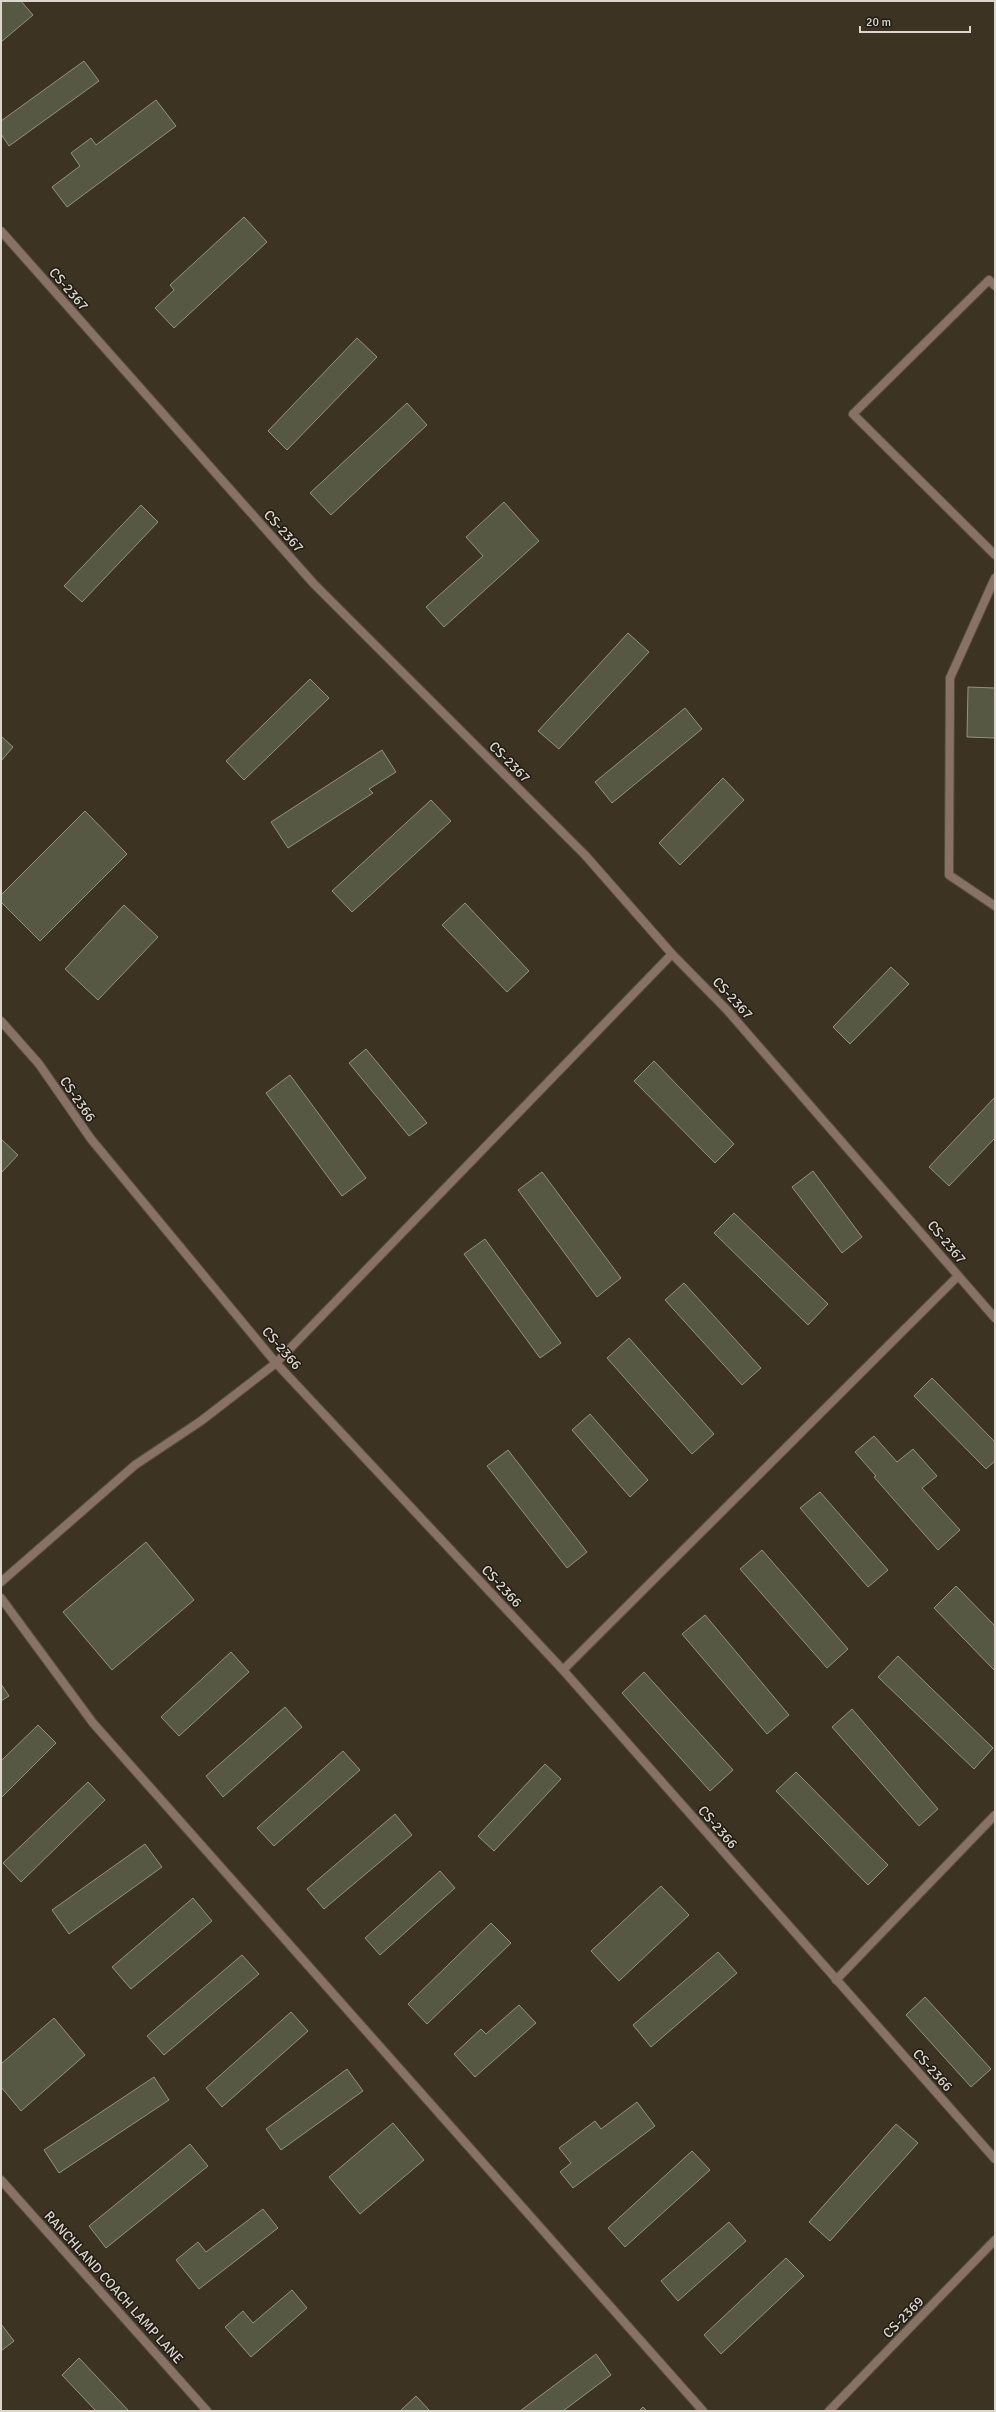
<svg xmlns="http://www.w3.org/2000/svg" width="996" height="2412" font-family="Signika,sans-serif">
<style>
.building{fill:#575844;stroke:#92937e}
.lines{fill:none;stroke-linecap:round;stroke-linejoin:round}
.lane-casing{stroke:#595041;stroke-width:10}
.street-casing{stroke:#595041;stroke-width:10}
.lane{stroke:#887266;stroke-width:8}
.street{stroke:#887266;stroke-width:8}
.labels{text-anchor:middle;stroke-width:3;stroke-linejoin:round;paint-order:stroke}
.street-label{font-size:14px;fill:#dcd6cc;stroke:#201b14}
</style>
<rect width="100%" height="100%" fill="#3c3322"/>
<path class="building" d="M1 1H21L33 15 1 42Z
M84 61 99 81 9 146 1 134V121Z
M156 100 176 126 67 207 52 187 80 166 71 153 91 138 96 145Z
M244 217 267 242 174 328 155 308 174 290 170 285Z
M357 338 377 357 287 450 268 431Z
M407 403 427 425 331 515 310 493Z
M504 502 539 541 444 627 426 607 483 556 466 537Z
M141 505 158 522 82 602 64 586Z
M628 633 649 652 559 749 538 731Z
M310 679 329 698 244 780 226 761Z
M968 687 995 688V738L967 737Z
M685 708 702 729 612 803 595 782Z
M1 736 13 747 1 761Z
M382 750 396 772 369 789 373 793 288 848 271 822Z
M723 778 744 800 680 865 659 843Z
M431 800 451 821 352 912 332 891Z
M85 811 127 854 40 941 1 902V895Z
M465 903 529 971 507 992 442 925Z
M124 905 158 937 98 1000 65 969Z
M891 967 909 984 850 1044 833 1027Z
M366 1049 427 1123 409 1136 349 1063Z
M654 1061 734 1144 715 1163 634 1081Z
M290 1075 366 1178 342 1196 266 1093Z
M995 1097V1138L949 1186 929 1167Z
M1 1139 18 1155 1 1173Z
M813 1171 862 1237 842 1253 792 1187Z
M542 1172 621 1278 597 1297 518 1190Z
M734 1213 828 1304 808 1325 714 1233Z
M485 1239 561 1343 540 1358 464 1254Z
M684 1283 761 1368 742 1385 665 1300Z
M629 1338 714 1434 692 1454 607 1358Z
M932 1378 995 1442V1461L986 1469 914 1396Z
M590 1414 648 1480 630 1497 572 1430Z
M874 1436 897 1462 913 1449 937 1476 922 1488 960 1530 938 1550 874 1477 876 1476 855 1452Z
M508 1450 587 1552 567 1568 487 1466Z
M820 1492 888 1570 868 1587 800 1508Z
M146 1542 194 1600 112 1670 63 1612Z
M762 1550 848 1649 827 1668 740 1569Z
M956 1586 995 1626V1671L934 1608Z
M705 1615 789 1715 767 1734 682 1634Z
M231 1652 249 1672 179 1736 161 1717Z
M898 1656 993 1748 974 1769 878 1677Z
M644 1672 733 1770 710 1791 622 1693Z
M1 1684 9 1696 1 1701Z
M285 1707 302 1727 223 1797 206 1776Z
M852 1709 938 1809 919 1826 832 1727Z
M38 1725 56 1743 1 1798V1761Z
M343 1751 360 1770 274 1846 257 1828Z
M545 1764 561 1779 494 1851 478 1836Z
M796 1772 888 1865 868 1885 776 1791Z
M88 1782 105 1800 21 1882 3 1863Z
M395 1814 412 1835 324 1909 307 1889Z
M145 1844 162 1867 69 1934 52 1910Z
M440 1871 455 1888 380 1955 365 1938Z
M661 1886 689 1915 619 1981 591 1951Z
M193 1898 212 1921 131 1989 112 1967Z
M491 1923 511 1943 427 2024 408 2004Z
M718 1952 737 1973 651 2047 633 2025Z
M242 1955 259 1974 164 2055 147 2036Z
M925 1997 991 2069 971 2087 906 2015Z
M519 2005 536 2023 475 2077 454 2054 481 2029 486 2034Z
M291 2012 308 2031 222 2107 206 2088Z
M54 2018 85 2055 21 2111 1 2087V2064Z
M347 2069 363 2091 281 2150 266 2129Z
M154 2077 169 2100 59 2173 44 2150Z
M637 2102 655 2126 573 2188 560 2172 571 2163 559 2148 595 2121 601 2129Z
M393 2123 424 2160 360 2214 329 2177Z
M896 2124 918 2143 830 2241 809 2222Z
M190 2144 208 2166 106 2248 89 2226Z
M692 2151 710 2170 625 2247 608 2228Z
M263 2209 278 2228 199 2289 176 2260 198 2242 206 2252Z
M729 2222 746 2241 678 2301 661 2281Z
M786 2258 804 2276 721 2354 704 2335Z
M292 2290 307 2308 251 2357 225 2327 243 2311 253 2323Z
M1 2324 14 2341 1 2351Z
M596 2354 611 2375 563 2411H520Z
M79 2358 129 2411H96L62 2375Z
M416 2396 430 2411H400Z
M643 2407 647 2411H639Z"/>
<g class="lines">
<defs>
<path id="lane" d="M995 286 989 280 853 414 995 555
M995 578 950 678 949 875 995 906
M1 1582 135 1465 201 1421 276 1363 672 954
M1 1598 93 1723 703 2411
M563 1670 958 1276
M836 1980 995 1815"/>
<path id="street" d="M1 231 314 584 585 855 672 954 727 1010 995 1318
M1 1021 39 1064 91 1139 276 1363 563 1670 995 2159
M1 2180 207 2411
M829 2411 995 2240"/>
</defs>
<use href="#lane" class="lane-casing"/>
<use href="#street" class="street-casing"/>
<use href="#lane" class="lane"/>
<use href="#street" class="street"/>
</g>
<g class="labels">
<g class="street-label">
<text transform="translate(69 289) rotate(49)" y="5">CS-2367</text>
<text transform="translate(284 531) rotate(48)" y="5">CS-2367</text>
<text transform="translate(510 762) rotate(45)" y="5">CS-2367</text>
<text transform="translate(733 998) rotate(47)" y="5">CS-2367</text>
<text transform="translate(78 1099) rotate(55)" y="5">CS-2366</text>
<text transform="translate(947 1242) rotate(50)" y="5">CS-2367</text>
<text transform="translate(282 1348) rotate(49)" y="5">CS-2366</text>
<text transform="translate(502 1586) rotate(47)" y="5">CS-2366</text>
<text transform="translate(718 1827) rotate(49)" y="5">CS-2366</text>
<text transform="translate(933 2070) rotate(48)" y="5">CS-2366</text>
<text transform="translate(114 2287) rotate(48)" y="5">RANCHLAND COACH LAMP LANE</text>
<text transform="translate(903 2317) rotate(-46)" y="5">CS-2369</text>
</g>
</g>
<rect width="996" height="2412" fill="none" stroke="#dcd6cc" stroke-width="4"/>
<path d="M860 26v6h110v-6" fill="none" stroke="#dcd6cc" stroke-width="2"/>
<text x="866" y="26" font-size="12" fill="#dcd6cc" stroke="#201b14" stroke-width="3" paint-order="stroke">20 m</text>
</svg>
